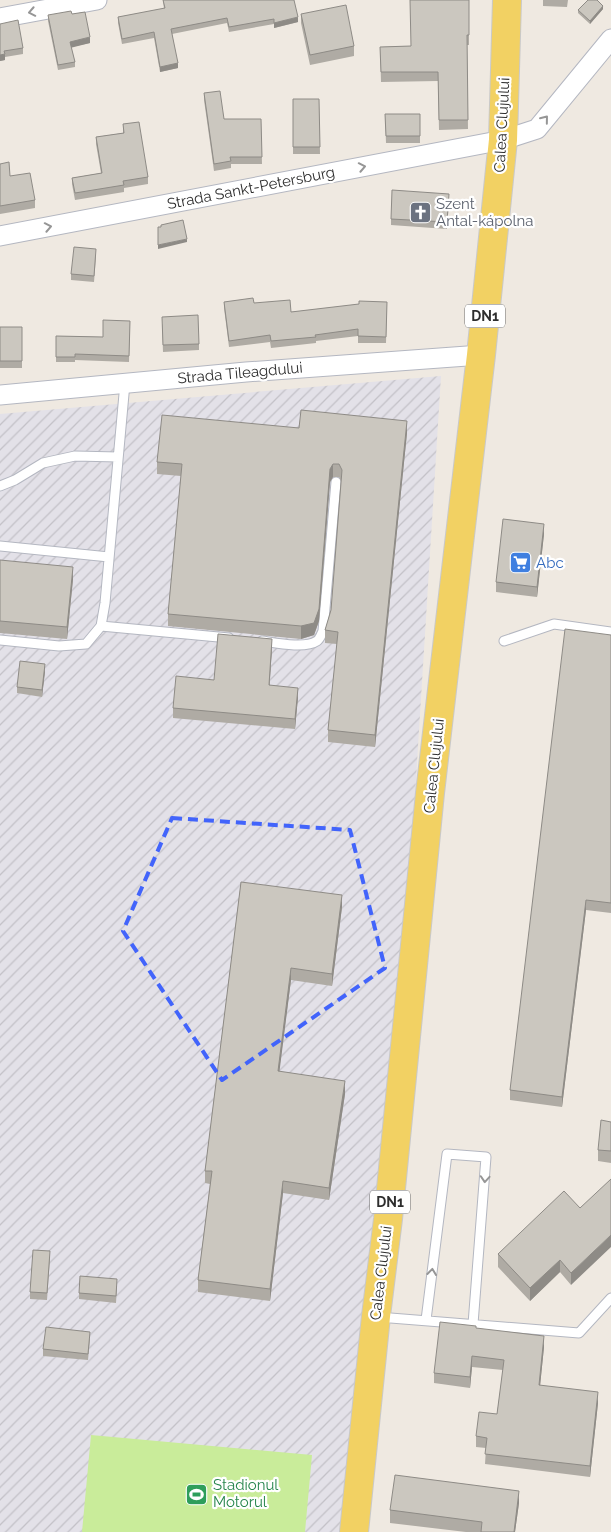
<svg xmlns="http://www.w3.org/2000/svg" width="611" height="1532" font-family="Raleway,sans-serif">
<style>
.industrial{fill:url(#industrial-furrows)}
.pitch{fill:#c9ec9a}
.lines{fill:none;stroke-linecap:round;stroke-linejoin:round}
.lane-casing{stroke:#b4b7c1;stroke-width:11}
.street-casing{stroke:#b4b7c1;stroke-width:21}
.primary-casing{stroke:#c9c9c9;stroke-width:30}
.lane{stroke:#fff;stroke-width:9}
.street{stroke:#fff;stroke-width:19}
.primary{stroke:#f2d163;stroke-width:28}
.wall{fill:#afaba4}
.shaded-wall{fill:#8e8b86}
.building{fill:#cbc7bf;stroke:#8e8b86}
.oneway{stroke:#969696}
.marked{fill:none;stroke:#4264fb;stroke-width:4;stroke-dasharray:10 6;stroke-linejoin:round}
.labels{text-anchor:middle;stroke-width:4.5;stroke-linejoin:round;paint-order:stroke}
.shield{fill:#fff;stroke:#6d6d6d;stroke-width:1}
.shield-label{font-size:14px;font-weight:bold;fill:#2e2e2e}
.street-label{font-size:15px;fill:#2e2e2e;stroke:#fff}
.worship-label{font-size:15px;fill:#5b616d;stroke:#fff;text-anchor:start}
.shop-label{font-size:15px;fill:#366cbe;stroke:#fff;text-anchor:start}
.leisure-label{font-size:15px;fill:#27864d;stroke:#fff;text-anchor:start}
</style>
<defs>
<pattern id="industrial-furrows" width="10" height="10" patternUnits="userSpaceOnUse" patternTransform="scale(1.25)"><rect width="10" height="10" fill="#e3e1e8"/><path d="M-1 1l2-2M0 10L10 0M9 11l2-2" fill="none" stroke="#c3c1c7"/></pattern>
</defs>
<rect width="100%" height="100%" fill="#efe9e1"/>
<path class="industrial" d="M441 376 386 1262 356 1532H0V414Z"/>
<path class="pitch" d="M91 1435 312 1455 305 1532H82Z"/>
<g class="lines">
<defs>
<path id="lane" d="M0 486 15 480 43 463 75 456 118 457
M0 546 109 557
M101 626 229 638
M0 640 59 646 86 644 101 626 105 603 125 383
M262 641C276 643 305 649 317 641 320 639 321 635 323 631L336 482
M504 641 554 624 611 632
M378 1317 579 1333 611 1298
M426 1320 447 1154 486 1157 473 1324"/>
<path id="street" d="M0 18 97 0
M0 236 503 140 537 129 611 39
M0 395 246 372 481 355"/>
<path id="primary" d="M354 1532 376 1316 388 1219 430 793 481 355 503 140 507 0"/>
</defs>
<use href="#lane" class="lane-casing"/>
<use href="#street" class="street-casing"/>
<use href="#primary" class="primary-casing"/>
<use href="#lane" class="lane"/>
<use href="#street" class="street"/>
<use href="#primary" class="primary"/>
</g>
<path class="wall" d="M163 0 298 22 274 28V24L229 32 227 23 172 34 178 68 160 72 154 38 122 44 118 23V17L164 9Z
M469 0V45H467L468 129 439 130 438 81 381 82 380 47 411 46Z
M543 0H568L567 7 543 6Z
M603 9 590 24 578 13V10Z
M301 14 354 46V56L310 65 301 23Z
M48 15 90 43 71 47 75 62V67L58 70 48 21Z
M0 24 23 48V54L5 57V60L0 61Z
M204 93 224 119H261L262 164H231V168L214 171 204 100Z
M293 99H319L320 154H293Z
M385 114H420V143H386Z
M123 124 148 177V184L124 188V192L75 200 72 184V178L101 173 96 144V137L123 133Z
M0 164 10 176 35 200V208L0 214Z
M449 200 447 229 391 225V219Z
M96 256 94 282 71 280V274Z
M224 302 254 303 291 312 387 302 386 343H358V336L316 341V343L271 348 270 342 229 347 224 308Z
M130 321 129 362 75 360V362H56V336L103 337Z
M162 324 199 344V350L163 352Z
M0 327H22V368H0Z
M299 428 407 433 375 747 328 742V730L337 644 325 643V630L331 610 341 481 339 477H333L330 482 319 621 314 635 301 639 168 626V614L181 476 157 474V462Z
M544 534 537 597 496 592V582Z
M0 560 73 579 67 639 0 633Z
M611 635V913L586 910 562 1107 510 1100V1090Z
M272 648 269 685 298 697 295 729 173 718V708L214 680Z
M45 671 42 697 17 693V687Z
M241 882 342 907 332 986 291 980 279 1071 345 1094 329 1200 283 1193 270 1301 198 1292V1280L210 1184 205 1183V1171Z
M611 1122V1163L598 1161V1150Z
M580 1208 571 1285 560 1272 530 1301 498 1267V1254Z
M50 1258 47 1300 30 1299V1292Z
M117 1286 116 1303 79 1299V1293Z
M476 1328 544 1347 540 1386 598 1403 590 1477 485 1464 486 1448 476 1447V1436L497 1414 503 1370 472 1367 470 1388 434 1383V1373Z
M90 1339 88 1360 43 1356V1349Z
M519 1503 515 1532H466L390 1523V1510Z"/>
<path class="shaded-wall" d="M603 6V9L590 24V21Z
M298 17V22L274 28V23Z
M90 37V43L70 48V42Z
M5 54V60L0 61V55Z
M178 63V68L160 72V67Z
M187 239V242L158 249V245Z
M407 421V433L375 747V735Z
M333 464V477L330 482 319 621 314 635 301 639V626L330 469Z
M544 524V534L537 597V587Z
M73 567V579L67 639V627Z
M272 639V648L269 695V685Z
M45 664V671L42 697V690Z
M298 688V697L295 729V719Z
M342 895V907L332 986V974Z
M586 900V910L562 1107V1097Z
M291 968V980L278 1083V1071Z
M345 1081V1094L329 1200V1188Z
M283 1181V1193L270 1301V1289Z
M611 1235V1247L571 1285V1273Z
M560 1260V1272L530 1301V1288Z
M544 1336V1347L539 1396V1385Z
M472 1356V1367L470 1388V1377Z
M598 1392V1403L590 1477V1466Z
M519 1491V1503L515 1532H514Z"/>
<path class="building" d="M163 0H294L298 17 274 23V19L229 27 227 18 171 29 178 63 160 67 154 32 122 39 118 17 165 8Z
M410 0H469V35H467L468 120H439L438 72H381L380 47 411 46Z
M588 0H597L603 6 590 21 578 10Z
M346 5 354 46 310 55 301 14Z
M71 11 72 14 85 12 90 37 70 42 75 62 58 65 48 15Z
M18 20 23 48 4 51 5 54 0 55V24Z
M220 91 224 119H261L262 157H230L231 161 214 164 204 93Z
M293 99H319L320 147H293Z
M385 114H420V136H386Z
M139 122 148 177 123 181 124 185 75 193 72 178 102 173 96 137 124 133 123 124Z
M9 162 10 176 30 173 35 200 0 206V164Z
M392 190 449 194 447 222 391 219Z
M183 220 187 239 158 245V227H161V225Z
M74 247 96 249 94 276 71 274Z
M253 298 254 303 290 300 291 312 359 304V301L387 302 386 337 358 336V329L315 335 316 337 271 341 270 335 229 341 224 302Z
M198 315 199 344 163 345 162 317Z
M103 320 130 321 129 356 75 354V357H56V336L103 337Z
M0 327H22V361H0Z
M301 410 407 421 375 735 328 730 338 632 325 630 331 610 342 470 339 464H333L330 469 319 609 314 623 301 626 168 614 182 464 157 462 162 415 299 428Z
M503 519 544 524 537 587 496 582Z
M0 560 73 567 67 627 0 621Z
M565 629 611 635V903L586 900 562 1097 510 1090Z
M218 634 272 639 269 685 298 688 295 719 173 708 176 676 214 680Z
M20 661 45 664 42 690 17 687Z
M241 882 342 895 332 974 291 968 278 1071 345 1081 329 1188 283 1181 270 1289 198 1280 212 1171H205Z
M601 1120 611 1122V1151L598 1150Z
M611 1179V1235L571 1273 560 1260 530 1288 498 1254 564 1191 580 1208Z
M33 1250 50 1251 47 1293 30 1292Z
M80 1276 117 1279 116 1296 79 1293Z
M440 1322 476 1326V1328L544 1336 539 1385 598 1392 590 1466 485 1454 487 1438 476 1436 479 1412 497 1414 504 1360 472 1356 470 1377 434 1373Z
M46 1327 90 1332 88 1354 43 1349Z
M395 1475 519 1491 514 1532H481L482 1522 390 1510Z"/>
<defs><path id="oneway-chevron" d="M-2-3.5L2.5 0L-2 3.5" fill="none" stroke-width="1.6" stroke-linecap="round" stroke-linejoin="round" transform="scale(1.25)"/></defs>
<g class="oneway">
<use href="#oneway-chevron" transform="translate(32 12) rotate(169)"/>
<use href="#oneway-chevron" transform="translate(545 119) rotate(-51)"/>
<use href="#oneway-chevron" transform="translate(362 167) rotate(-11)"/>
<use href="#oneway-chevron" transform="translate(48 227) rotate(-11)"/>
<use href="#oneway-chevron" transform="translate(485 1179) rotate(94)"/>
<use href="#oneway-chevron" transform="translate(432 1272) rotate(-83)"/>
</g>
<path class="marked" d="M172 818 350 830 385 968 222 1080 123 931Z"/>
<defs>
<symbol id="church-square" viewBox="-11 -11 22 22"><rect x="-9" y="-9" width="18" height="18" rx="4" fill="#6b7280" stroke="#fff"/><path d="M-1.2-6h2.4v3.5h3.3v2.4h-3.3V6h-2.4V-.1h-3.3v-2.4h3.3Z" fill="#fff"/></symbol>
<symbol id="supermarket-square" viewBox="-11 -11 22 22"><rect x="-9" y="-9" width="18" height="18" rx="4" fill="#3f7fe0" stroke="#fff"/><path d="M-6-5.5h2.5l.6 2H6L4.5 2H-2.5L-4.4-4H-6ZM-1.5 3.2a1.3 1.3 0 1 0 .1 0ZM3 3.2a1.3 1.3 0 1 0 .1 0Z" fill="#fff"/></symbol>
<symbol id="stadium-square" viewBox="-11 -11 22 22"><rect x="-9" y="-9" width="18" height="18" rx="4" fill="#2e9e5b" stroke="#fff"/><path d="M0-5a6.5 5 0 1 0 0 10a6.5 5 0 1 0 0-10ZM-3.5-1.8h7v3.6h-7Z" fill="#fff"/></symbol>
</defs>
<g fill-rule="evenodd">
<use href="#church-square" x="408" y="200" width="25" height="25"/>
<use href="#supermarket-square" x="508" y="550" width="25" height="25"/>
<use href="#stadium-square" x="184" y="1482" width="25" height="25"/>
</g>
<g class="labels">
<g class="shield">
<rect x="465" y="304.5" width="40" height="23" rx="4"/>
<rect x="370" y="1190.5" width="40" height="23" rx="4"/>
</g>
<g class="shield-label">
<text x="485" y="321">DN1</text>
<text x="390" y="1207">DN1</text>
</g>
<g class="street-label">
<text transform="translate(502 125) rotate(-87)" y="5">Calea Clujului</text>
<text transform="translate(251 188) rotate(-11)" y="5">Strada Sankt-Petersburg</text>
<text transform="translate(240 373) rotate(-5)" y="5">Strada Tileagdului</text>
<text transform="translate(434 766) rotate(-84)" y="5">Calea Clujului</text>
<text transform="translate(381 1273) rotate(-83)" y="5">Calea Clujului</text>
</g>
<g class="worship-label">
<text x="436" y="209">Szent<tspan x="436" dy="17">Antal-kápolna</tspan></text>
</g>
<g class="shop-label">
<text x="536" y="568">Abc</text>
</g>
<g class="leisure-label">
<text x="213" y="1490">Stadionul<tspan x="213" dy="17">Motorul</tspan></text>
</g>
</g>
</svg>
